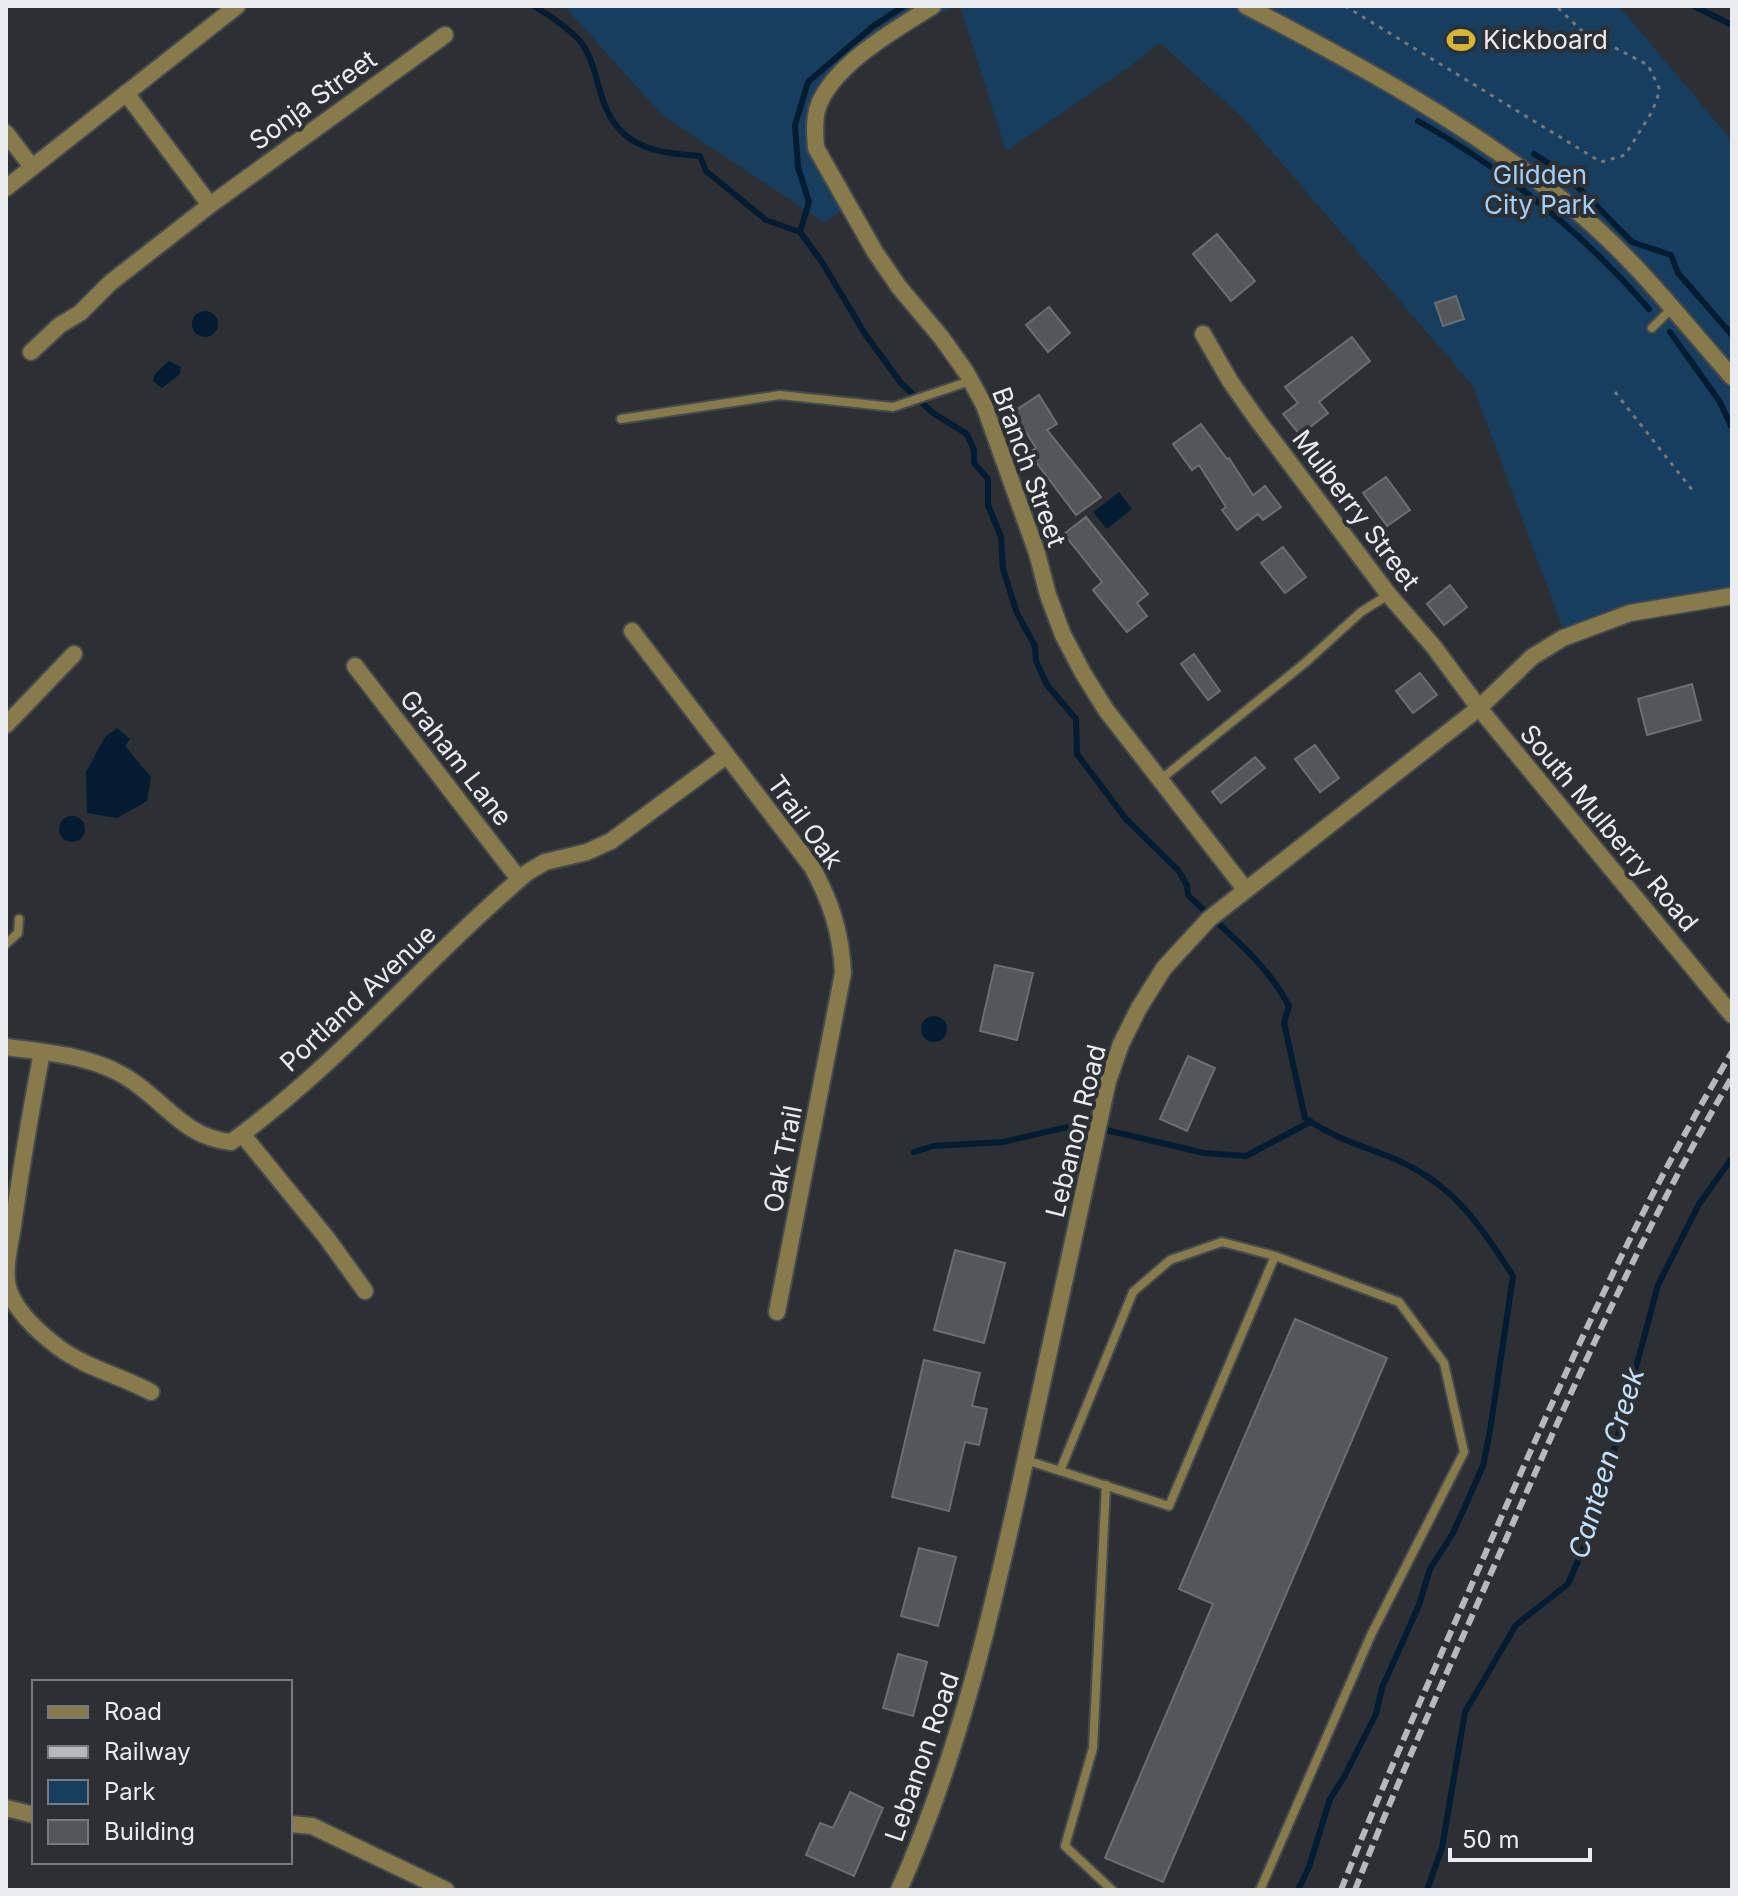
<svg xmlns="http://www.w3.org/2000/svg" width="1738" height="1896" font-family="Inter,sans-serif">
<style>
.green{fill:#173e5f}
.water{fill:#041c32}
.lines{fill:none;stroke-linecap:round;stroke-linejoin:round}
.stream{stroke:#041c32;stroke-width:6}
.building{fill:#53575a;stroke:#6a6e72;stroke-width:2}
.service-casing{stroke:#474a4d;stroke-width:12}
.minor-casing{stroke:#474a4d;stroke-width:20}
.tertiary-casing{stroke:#474a4d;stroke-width:20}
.path{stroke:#74777b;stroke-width:3;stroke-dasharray:4 6;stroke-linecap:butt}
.service{stroke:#877a4b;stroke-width:8}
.minor{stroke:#877a4b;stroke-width:16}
.tertiary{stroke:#877a4b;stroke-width:16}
.rail{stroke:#b6b9bb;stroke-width:6;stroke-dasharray:12 6;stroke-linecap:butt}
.labels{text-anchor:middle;stroke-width:8;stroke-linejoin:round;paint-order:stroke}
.poi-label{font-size:26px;fill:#eaedef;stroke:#2c2f33;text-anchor:start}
.street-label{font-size:26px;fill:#eaedef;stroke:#2c2f33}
.park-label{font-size:26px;fill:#a6cff6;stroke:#2c2f33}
.water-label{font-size:28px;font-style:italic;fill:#c5e1fb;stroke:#2c2f33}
</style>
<rect width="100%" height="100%" fill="#2c2f33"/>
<path class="green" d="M564 6H959L898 28 827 90 814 129 849 206 824 222 662 115Z
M960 6H1619L1732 141V596L1566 637 1473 386 1242 117 1160 43 1126 69 1006 151Z"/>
<path class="water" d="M192 324a13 13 0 1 1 26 0a13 13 0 1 1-26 0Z
M169 361 181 367 180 374 162 388 153 381 155 374Z
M1119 492 1132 509 1107 529 1093 512Z
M117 728 130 739 125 746 151 777 147 801 117 818 87 813 86 772 105 737Z
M59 829a13 13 0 1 1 26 0a13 13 0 1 1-26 0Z
M921 1029a13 13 0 1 1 26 0a13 13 0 1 1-26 0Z"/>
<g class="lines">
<path class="stream" d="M534 6C549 15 567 27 579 40 594 58 596 82 604 103 620 148 657 153 700 156L706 171 766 220 800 232 822 262 865 334 901 383 933 413 967 434 974 450V463L988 479V505L1001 537 1003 569 1017 613 1035 646 1036 661 1047 685 1076 719 1077 754 1126 819 1178 870 1187 885 1188 895C1224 931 1265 960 1289 1006L1284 1023 1305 1118C1334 1138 1357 1144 1390 1157 1452 1182 1478 1222 1513 1276L1490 1431 1483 1466 1453 1533 1430 1569 1419 1605 1382 1688 1376 1714 1344 1777 1330 1799 1309 1867 1298 1890
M1694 6 1732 25
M1418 121C1507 171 1582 232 1649 309
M1534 154 1559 170 1584 193 1632 242 1671 255 1678 273 1732 335
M800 232 809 202 798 167 795 125 808 82 872 27 904 6
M1670 332 1720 402 1731 426
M914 1152 933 1146 1003 1142 1081 1124 1204 1153 1246 1156 1310 1122
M1427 1890 1442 1848 1465 1712 1516 1625 1568 1584 1595 1521 1658 1285 1699 1204 1732 1158"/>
</g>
<path class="building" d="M1217 234 1255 281 1231 301 1193 254Z
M1456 296 1464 319 1443 326 1435 303Z
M1049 307 1070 333 1048 352 1026 325Z
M1352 337 1370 361 1319 402 1328 413 1300 435 1283 414 1298 403 1285 387Z
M1039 395 1057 424 1047 430 1101 497 1076 515 1029 453 1036 448 1013 412Z
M1201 424 1227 459 1229 458 1253 495 1265 486 1281 507 1263 520 1258 514 1237 530 1222 510 1226 507 1199 465 1192 470 1173 444Z
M1386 477 1410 510 1387 526 1363 493Z
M1086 517 1148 594 1137 603 1147 616 1127 632 1093 590 1102 582 1064 534Z
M1283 547 1306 577 1285 593 1261 563Z
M1450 585 1467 607 1444 625 1427 604Z
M1194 654 1220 691 1208 700 1181 664Z
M1420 673 1437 695 1413 713 1396 691Z
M1692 684 1701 720 1647 735 1638 699Z
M1315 745 1339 778 1320 792 1295 759Z
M1255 757 1265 768 1221 803 1212 792Z
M995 965 1033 973 1017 1040 980 1031Z
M1188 1056 1215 1068 1187 1131 1160 1119Z
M955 1250 1005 1263 984 1343 934 1330Z
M1295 1319 1387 1358 1163 1882 1105 1858 1213 1604 1179 1589Z
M924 1360 980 1373 972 1406 987 1409 979 1445 965 1442 949 1511 892 1497Z
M919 1548 956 1557 938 1626 901 1616Z
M898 1654 927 1662 913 1716 883 1708Z
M850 1792 883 1808 854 1876 806 1855 820 1823 833 1828Z"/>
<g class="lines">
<defs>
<path id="service" d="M1652 328 1672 308
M621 419 780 395 893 407 970 381
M1160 780 1306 662 1361 612 1388 595
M6 944 18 933 19 919
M1026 1460 1169 1506 1275 1256 1399 1302 1444 1363 1464 1452 1371 1635 1260 1890
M1060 1471 1133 1292 1170 1260 1222 1242 1275 1256
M1106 1485 1093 1748 1065 1846 1112 1890"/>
<path id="minor" d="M933 6C896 29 830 66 817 110 814 123 815 135 816 148L875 252 899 287 941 337 966 372 984 405 1037 553 1048 595 1063 635 1083 673 1106 710 1245 889
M1246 6C1358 64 1469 125 1568 204 1630 253 1680 318 1732 377
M126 93 210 205
M6 133 32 167
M6 188 237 6
M1203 334 1230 381 1256 418 1389 595 1434 647 1479 708 1732 1015
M31 352 60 325 80 313 110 283 210 205 445 35
M632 631 812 867C831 902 841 932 843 973L777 1312
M355 666 519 879
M6 725 74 654
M6 1047C45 1052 86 1055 121 1074 163 1097 181 1137 231 1142 340 1064 426 958 528 872L545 862 587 852 611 841 726 756
M42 1052C31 1110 21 1168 13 1226 10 1245 2 1274 10 1293 18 1313 41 1334 58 1347 86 1368 121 1376 151 1392
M242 1134 326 1237 365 1291"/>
<path id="tertiary" d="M6 1808 34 1815
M290 1824 312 1826 446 1890
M899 1890C962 1748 995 1600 1028 1448 1055 1326 1081 1203 1108 1081L1121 1044 1139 1008 1164 968 1209 919 1479 708 1532 657 1563 638 1630 613 1732 596"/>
</defs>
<use href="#service" class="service-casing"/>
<use href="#minor" class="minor-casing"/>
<use href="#tertiary" class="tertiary-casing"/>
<path class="path" d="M1345 6 1601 162 1625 155 1652 112 1660 90 1648 65 1581 30 1556 6
M1615 392 1693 491"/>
<use href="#service" class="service"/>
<use href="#minor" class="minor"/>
<use href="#tertiary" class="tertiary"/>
<path class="rail" d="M1341 1890C1389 1768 1444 1649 1496 1529 1568 1366 1640 1205 1732 1052
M1355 1890C1401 1771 1455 1656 1506 1539 1575 1382 1645 1225 1732 1077"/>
</g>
<defs>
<symbol id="stadium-bare" viewBox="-9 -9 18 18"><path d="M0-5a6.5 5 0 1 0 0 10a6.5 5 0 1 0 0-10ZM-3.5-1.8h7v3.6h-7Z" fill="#d6b534" stroke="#2c2f33" stroke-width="2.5" paint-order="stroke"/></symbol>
</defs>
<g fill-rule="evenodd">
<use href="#stadium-bare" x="1441" y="20" width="40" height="40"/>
</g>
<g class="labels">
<g class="poi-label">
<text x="1483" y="49">Kickboard</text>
</g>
<g class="street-label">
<text transform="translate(313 100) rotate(-36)" y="9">Sonja Street</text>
<text transform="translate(1029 467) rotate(70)" y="9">Branch Street</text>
<text transform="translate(1356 510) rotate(53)" y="9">Mulberry Street</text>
<text transform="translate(456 758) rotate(52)" y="9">Graham Lane</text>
<text transform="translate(805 822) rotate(54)" y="9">Trail Oak</text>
<text transform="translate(1609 828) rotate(50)" y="9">South Mulberry Road</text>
<text transform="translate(358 998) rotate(-43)" y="9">Portland Avenue</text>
<text transform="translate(1076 1131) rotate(-76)" y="9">Lebanon Road</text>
<text transform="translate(783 1159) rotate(-79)" y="9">Oak Trail</text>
<text transform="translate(922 1757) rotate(-71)" y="9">Lebanon Road</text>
</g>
<g class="park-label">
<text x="1540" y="184">Glidden<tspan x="1540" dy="30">City Park</tspan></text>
</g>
<g class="water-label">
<text transform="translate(1606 1463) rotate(-73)" y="10">Canteen Creek</text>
</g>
</g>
<rect width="1738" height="1896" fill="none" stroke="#eaedef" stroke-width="16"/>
<rect x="32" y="1680" width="260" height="184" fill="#2c2f33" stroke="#787b7e" stroke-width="2"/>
<rect x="48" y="1706" width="40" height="12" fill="#877a4b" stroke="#787b7e" stroke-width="2"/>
<text x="104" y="1720" font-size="24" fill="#eaedef">Road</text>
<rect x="48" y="1746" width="40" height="12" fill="#b6b9bb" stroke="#787b7e" stroke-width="2"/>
<text x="104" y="1760" font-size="24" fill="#eaedef">Railway</text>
<rect x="48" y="1780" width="40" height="24" fill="#173e5f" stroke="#787b7e" stroke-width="2"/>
<text x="104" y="1800" font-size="24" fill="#eaedef">Park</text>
<rect x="48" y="1820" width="40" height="24" fill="#53575a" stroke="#787b7e" stroke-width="2"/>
<text x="104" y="1840" font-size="24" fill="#eaedef">Building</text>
<path d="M1450 1848v12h140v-12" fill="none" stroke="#eaedef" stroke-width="4"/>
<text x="1462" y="1848" font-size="24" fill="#eaedef" stroke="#2c2f33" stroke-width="6" paint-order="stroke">50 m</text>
</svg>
